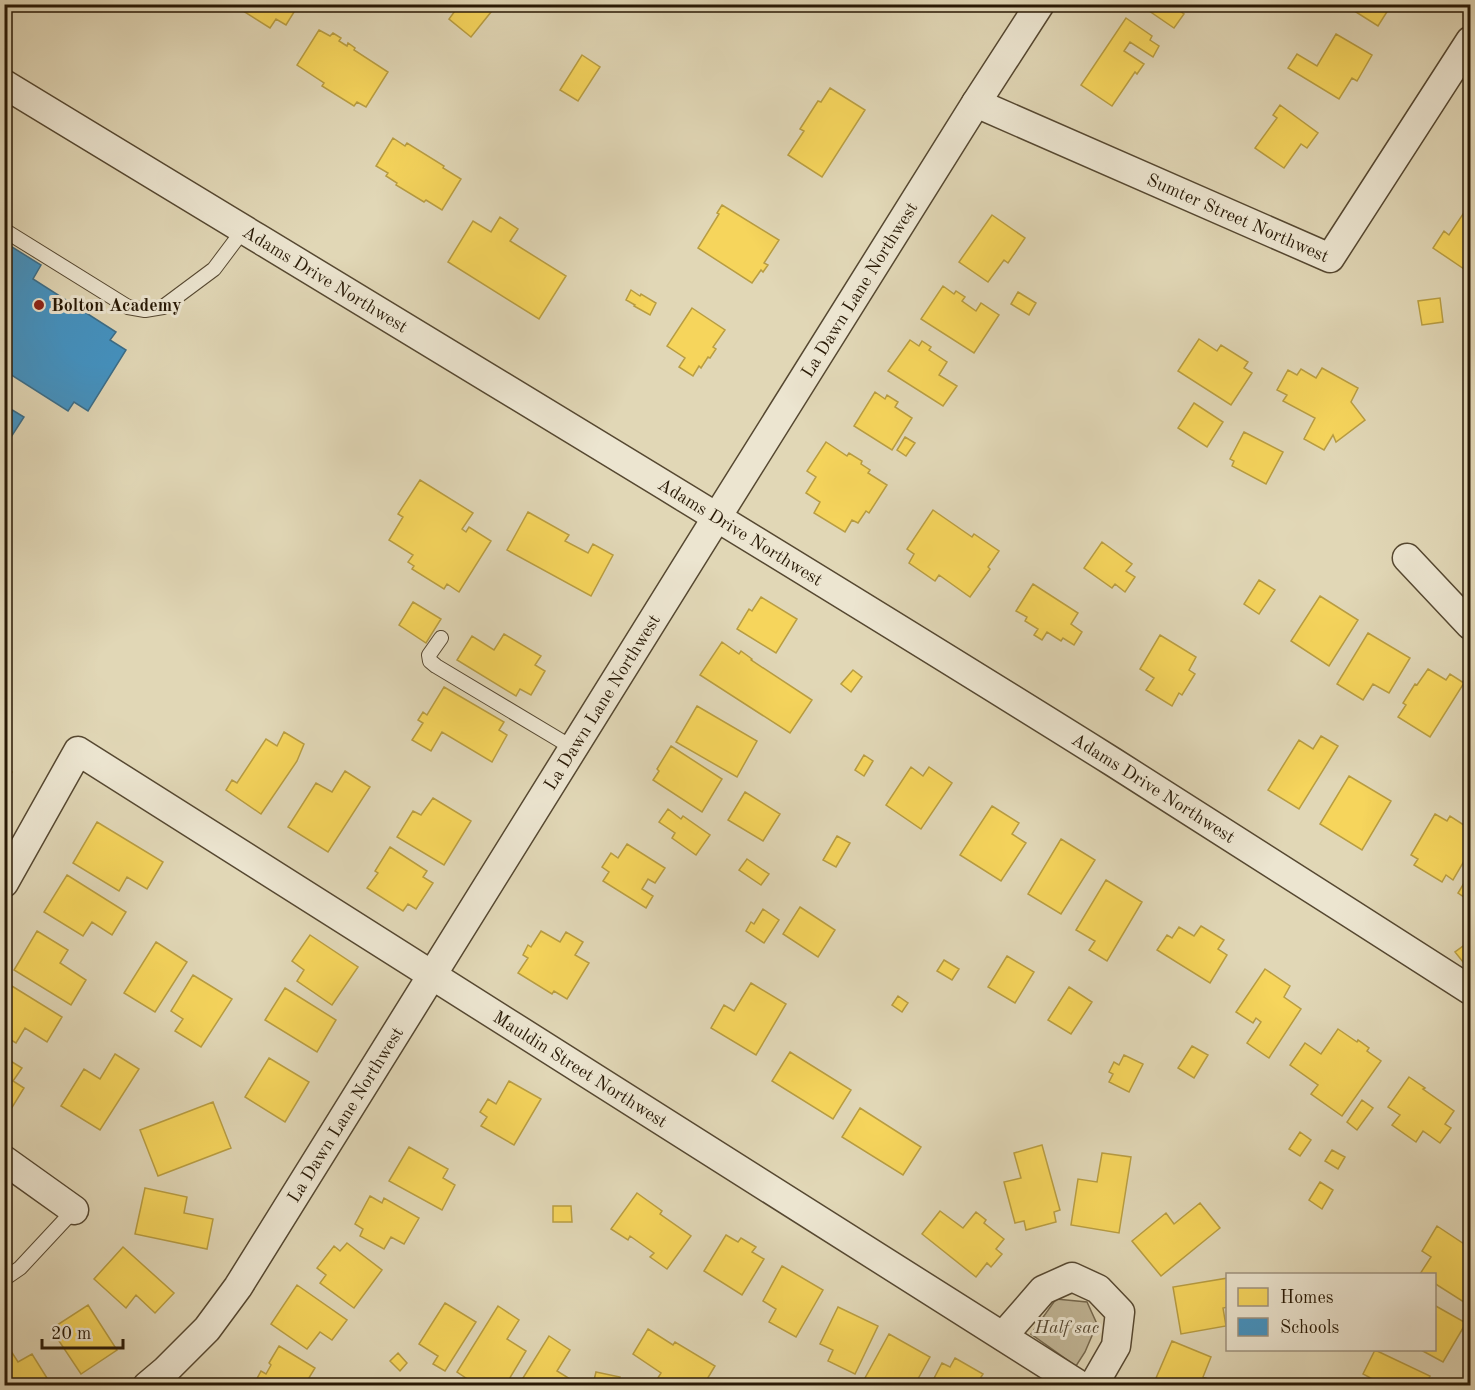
<svg xmlns="http://www.w3.org/2000/svg" width="1475" height="1390" font-family="'Old Standard TT',serif">
<style>
.green{fill:#c2b798;stroke:#75684e;stroke-width:1.5}
.homes{fill:#f6d55c;stroke:#b89d42;stroke-width:1.5}
.schools{fill:#4393c3;stroke:#3b6e8a;stroke-width:1.5}
.lines{fill:none;stroke-linecap:round;stroke-linejoin:round}
.service-casing{stroke:#564831;stroke-width:16}
.minor-casing{stroke:#564831;stroke-width:31}
.service{stroke:#ece5d0;stroke-width:14}
.minor{stroke:#ece5d0;stroke-width:28}
.poi-dot{fill:#8f2418;stroke:#ece5d0;stroke-width:2}
.labels{text-anchor:middle;stroke-width:6;stroke-linejoin:round;paint-order:stroke}
.street-label{font-size:18px;fill:#281905;stroke:#ece5d0}
.poi-label{font-size:18px;font-weight:bold;fill:#281905;stroke:#ece5d0;text-anchor:start}
.park-label{font-size:18px;font-style:italic;fill:#564831;stroke:#ece5d0}
</style>
<rect width="100%" height="100%" fill="#e1d7b6"/>
<filter id="stains"><feTurbulence type="fractalNoise" baseFrequency=".00333" numOctaves="4"/><feColorMatrix values="0 0 0 0 .2 0 0 0 0 .09 0 0 0 0 .02 0 0 0 .5 -.17"/></filter>
<radialGradient id="worn" r=".72"><stop offset=".6" stop-color="#630" stop-opacity="0"/><stop offset="1" stop-color="#630" stop-opacity=".3"/></radialGradient>
<path class="green" d="M1056 1299 1087 1302 1097 1324 1085 1352 1076 1366 1031 1334Z"/>
<path class="homes" d="M232 4H299L286 25 276 19 270 28Z
M460 4H481L491 12 471 37 449 19Z
M1139 4H1179L1176 8 1184 14 1174 28Z
M1350 4H1401L1397 11 1390 7 1378 26 1348 7Z
M1126 18 1152 36 1150 40 1159 46 1153 57 1130 42 1124 51 1144 64 1137 74 1135 72 1112 106 1081 85Z
M319 30 330 36 333 33 341 38 339 41 347 46 348 43 355 48 354 50 388 72 366 107 357 102 354 106 322 86 324 83 297 65Z
M1336 34 1372 55 1357 81 1352 78 1339 99 1288 68 1297 54 1317 66Z
M582 55 600 67 578 101 560 90Z
M830 88 865 110 822 177 788 155 804 131 800 129 818 101 821 102Z
M1280 105 1318 133 1307 148 1301 144 1284 168 1255 148 1277 118 1273 115Z
M393 138 405 146 407 143 444 166 443 168 461 179 442 210 426 200 424 202 396 185 397 183 386 176 388 173 376 166Z
M722 205 779 240 764 263 768 265 763 272 761 270 752 283 698 248 719 214 717 213Z
M1465 211 1470 215V266L1467 271 1433 248 1444 231 1449 235Z
M992 215 1025 238 1008 263 1004 260 988 282 959 262Z
M500 217 518 229 510 241 566 276 539 319 448 262 473 221 491 232Z
M943 286 954 294 956 291 965 297 962 301 976 311 981 303 999 315 974 353 921 319Z
M631 290 640 296 641 294 656 303 650 315 634 306 635 305 626 300Z
M1018 292 1036 303 1029 315 1011 304Z
M1440 298 1443 322 1422 325 1418 301Z
M692 308 725 330 713 347 716 349 710 358 708 357 701 368 699 366 693 376 679 367 685 358 667 346Z
M1199 339 1217 351 1221 345 1248 362 1244 368 1252 373 1231 405 1178 371Z
M910 340 919 346 922 341 931 347 929 350 947 362 939 375 957 386 943 406 888 371Z
M1322 368 1358 388 1351 402 1365 420 1336 442 1333 435 1324 450 1304 439 1315 418 1283 401 1287 395 1277 390 1288 370 1297 375 1301 369 1316 378Z
M875 392 885 399 887 395 898 402 895 407 912 418 892 450 854 426Z
M1194 403 1223 422 1207 447 1178 428Z
M1244 432 1283 452 1266 484 1232 466 1234 461 1230 459Z
M905 437 915 443 906 456 897 450Z
M826 442 847 456 849 453 862 461 861 464 870 470 868 473 887 485 869 513 866 511 858 523 852 520 845 532 814 513 820 502 806 493 816 477 807 471Z
M420 480 473 513 462 529 466 532 469 527 491 541 459 592 447 584 444 589 412 569 414 566 408 562 413 555 389 540 403 517 398 514Z
M933 510 972 537 974 534 999 551 988 567 990 569 970 597 939 575 935 581 909 563 914 554 907 549Z
M528 512 569 535 565 541 588 553 593 544 613 555 591 596 507 550Z
M1102 542 1132 564 1126 571 1135 577 1125 592 1115 584 1112 588 1084 568Z
M1259 580 1275 590 1259 614 1244 604Z
M1033 584 1078 613 1071 624 1082 632 1074 645 1063 638 1061 641 1047 632 1042 640 1034 635 1038 629 1025 621 1027 617 1016 611Z
M1320 596 1358 620 1329 666 1291 641Z
M761 597 797 619 776 653 737 629 749 609 752 611Z
M413 602 441 619 426 643 399 625Z
M1368 633 1410 658 1389 693 1373 684 1363 700 1337 684Z
M504 634 541 656 535 665 545 671 531 695 520 689 516 696 457 660 472 636 494 650Z
M1160 635 1196 657 1189 670 1195 674 1182 695 1179 693 1172 706 1146 690 1154 678 1140 669Z
M722 642 739 654 741 651 752 659 751 660 812 700 790 733 700 675Z
M1428 669 1446 680 1450 674 1464 683 1430 737 1398 717 1406 705 1403 703 1415 684 1417 685Z
M853 670 862 677 851 692 841 684Z
M444 687 504 722 499 730 507 735 492 762 442 732 431 751 412 740 423 723 418 720 423 712 427 715Z
M697 706 757 741 737 777 676 742Z
M284 732 304 744 297 761 261 814 226 790 232 780 237 783 266 739 277 746Z
M1321 736 1338 746 1299 809 1268 790 1299 740 1313 749Z
M671 746 722 779 702 812 653 780 659 771 657 769Z
M864 755 873 761 864 776 855 770Z
M911 767 923 776 929 767 952 783 921 829 886 805Z
M4 768 12 772 4 787Z
M345 771 370 787 328 852 288 827 316 783 332 792Z
M1349 776 1391 801 1362 850 1320 824Z
M745 792 780 814 763 841 728 820Z
M433 798 471 821 444 865 397 837 413 811 421 815Z
M992 806 1019 823 1012 834 1026 843 1001 881 960 855Z
M668 809 681 819 683 816 710 835 696 855 672 838 675 833 659 822Z
M1435 814 1447 821 1450 816 1470 829V851L1453 880 1446 875 1442 882 1414 865 1418 859 1411 855Z
M97 822 163 862 147 889 127 877 119 891 73 863Z
M837 836 850 843 836 867 823 860Z
M1061 839 1095 860 1061 914 1028 894Z
M627 844 665 868 655 883 648 879 642 889 653 896 646 908 603 881 609 872 602 867 611 853 618 858Z
M390 847 427 871 423 877 433 883 416 909 408 904 403 911 367 888 378 873 375 871Z
M747 859 769 874 761 885 739 870Z
M1470 873V901L1458 893Z
M67 875 126 912 112 935 92 922 83 936 44 912Z
M1106 880 1142 902 1107 961 1089 950 1095 941 1076 930Z
M800 907 835 930 818 957 783 934Z
M763 909 779 920 764 943 746 931 751 922 754 924Z
M1201 926 1224 940 1218 949 1227 955 1210 983 1157 950 1167 935 1172 938 1179 927 1194 936Z
M37 931 68 950 60 963 86 980 71 1005 14 970Z
M541 931 560 942 566 932 583 942 575 955 589 963 567 999 554 991 552 994 518 973 528 958 523 955 528 945 531 947Z
M310 935 358 967 332 1005 297 981 304 970 292 961Z
M1470 941V956L1463 962 1455 952Z
M156 942 187 962 155 1012 124 993Z
M1007 956 1034 972 1015 1003 988 987Z
M944 960 959 969 952 980 937 971Z
M1265 969 1290 986 1284 997 1301 1009 1269 1058 1247 1043 1261 1022 1256 1018 1253 1023 1236 1012Z
M193 975 232 999 201 1047 175 1031 183 1019 171 1011Z
M7 983 62 1017 47 1042 25 1028 16 1043 4 1036V988Z
M751 983 786 1004 756 1055 711 1028 724 1005 734 1011Z
M1069 987 1092 1002 1071 1034 1048 1020Z
M285 988 336 1020 317 1052 265 1020Z
M898 996 908 1003 902 1012 892 1005Z
M1338 1029 1357 1042 1358 1040 1369 1048 1367 1051 1381 1061 1342 1116 1311 1094 1318 1085 1290 1065 1305 1043 1321 1054Z
M1192 1046 1208 1055 1194 1078 1178 1068Z
M790 1052 851 1090 833 1119 772 1081Z
M115 1054 139 1069 100 1130 61 1106 84 1069 100 1079Z
M1124 1055 1143 1064 1129 1092 1109 1082 1113 1074 1109 1072 1114 1062 1119 1065Z
M4 1057 22 1068 13 1081 24 1088 8 1114 4 1111Z
M269 1058 309 1082 285 1122 245 1097Z
M1409 1077 1425 1088 1423 1089 1454 1111 1445 1124 1451 1128 1440 1143 1423 1131 1416 1142 1392 1125 1400 1115 1388 1107Z
M509 1081 541 1099 514 1145 481 1126 487 1117 480 1112 488 1099 496 1104Z
M1362 1100 1373 1108 1357 1130 1347 1122Z
M213 1102 231 1148 158 1176 140 1130Z
M860 1108 921 1147 903 1175 842 1137Z
M1300 1132 1311 1140 1300 1156 1289 1149Z
M1042 1145 1060 1210 1054 1212 1056 1222 1026 1230 1024 1221 1015 1223 1004 1182 1021 1178 1014 1153Z
M409 1147 448 1169 443 1178 455 1185 442 1210 389 1181Z
M1332 1150 1345 1157 1338 1169 1325 1161Z
M1102 1153 1131 1157 1119 1233 1071 1225 1078 1179 1097 1182Z
M1320 1182 1333 1190 1322 1209 1309 1200Z
M145 1188 187 1197 184 1213 213 1219 207 1249 135 1234Z
M637 1193 662 1211 660 1214 691 1236 667 1269 650 1257 654 1253 630 1236 628 1240 611 1229Z
M370 1196 382 1203 384 1198 419 1218 404 1244 391 1237 384 1249 360 1236 363 1229 355 1224Z
M1200 1203 1220 1228 1161 1276 1132 1241 1166 1213 1174 1224Z
M553 1206H571L572 1222H553Z
M940 1211 963 1228 976 1212 986 1220 984 1223 1004 1239 996 1249 1002 1254 991 1267 987 1263 976 1277 922 1234Z
M1437 1226 1470 1248V1306L1434 1283V1274H1420L1431 1257 1422 1251Z
M726 1235 738 1242 741 1238 756 1247 752 1252 764 1259 742 1295 704 1271Z
M347 1243 382 1270 354 1308 320 1283 326 1275 317 1268 334 1246 340 1251Z
M123 1247 174 1293 155 1313 136 1295 126 1308 94 1279Z
M782 1266 823 1290 796 1337 769 1322 776 1309 763 1301Z
M1228 1278V1307L1223 1308 1226 1326 1181 1334 1173 1287Z
M297 1285 347 1320 332 1340 320 1332 307 1349 271 1324Z
M445 1303 476 1322 445 1371 433 1364 438 1356 419 1344Z
M88 1305 117 1350 81 1374 51 1329Z
M1434 1305 1466 1323 1443 1362 1421 1350H1434Z
M498 1306 519 1320 507 1339 526 1351 505 1386H478L457 1372Z
M838 1307 878 1326 855 1374 828 1361 833 1350 820 1344Z
M648 1329 673 1345 675 1342 715 1366 703 1386H653L661 1373 633 1354Z
M889 1334 930 1357 914 1386H879L865 1378Z
M549 1336 570 1350 557 1371 575 1382 573 1386H518Z
M1172 1341 1211 1357 1203 1377 1225 1386 1153 1385Z
M279 1346 315 1368 304 1386H253L261 1371 266 1374 271 1365 269 1363Z
M9 1348 18 1362 32 1354 52 1386H4V1351Z
M1375 1350 1430 1376 1425 1386H1376L1378 1382 1363 1374Z
M398 1353 407 1363 400 1371 390 1361Z
M955 1358 983 1374 978 1382 983 1386H930L942 1363 950 1367Z
M596 1372 620 1377 618 1386H589L590 1379 594 1380Z"/>
<path class="schools" d="M4 242 41 265 33 279 116 332 110 340 126 350 88 411 74 402 68 411 10 374 4 382Z
M4 405 24 417 4 448Z"/>
<g class="lines">
<defs>
<path id="service" d="M4 230 128 307 145 310 163 307 214 269 244 229
M441 638 429 655 430 661 436 666 573 748
M4 1279 20 1268 74 1210"/>
<g id="minor">
<path id="s1" d="M4 84C374 309 745 532 1113 762 1232 837 1351 914 1470 990"/>
<path id="s2" d="M976 103 1330 258 1470 41"/>
<path d="M1407 558 1470 625"/>
<path id="s3" d="M4 883 78 751 1081 1386"/>
<path d="M4 1160 74 1210"/>
<path d="M1003 1336 1043 1290 1072 1277 1098 1289 1120 1312 1116 1346 1093 1386"/>
<path id="s4" d="M147 1386 166 1370 207 1329 238 1287 717 517 976 103 1040 4"/>
</g>
</defs>
<use href="#service" class="service-casing"/>
<use href="#minor" class="minor-casing"/>
<use href="#service" class="service"/>
<use href="#minor" class="minor"/>
</g>
<circle class="poi-dot" cx="39" cy="305" r="6"/>
<g class="labels">
<g class="street-label">
<text dy="6" stroke="none"><textPath href="#s2" startOffset="286">Sumter Street Northwest</textPath></text>
<text dy="6" stroke="none"><textPath href="#s1" startOffset="376">Adams Drive Northwest</textPath></text>
<text dy="6" stroke="none"><textPath href="#s4" startOffset="1310">La Dawn Lane Northwest</textPath></text>
<text dy="6" stroke="none"><textPath href="#s1" startOffset="862">Adams Drive Northwest</textPath></text>
<text dy="6" stroke="none"><textPath href="#s4" startOffset="824">La Dawn Lane Northwest</textPath></text>
<text dy="6" stroke="none"><textPath href="#s1" startOffset="1348">Adams Drive Northwest</textPath></text>
<text dy="6" stroke="none"><textPath href="#s3" startOffset="746">Mauldin Street Northwest</textPath></text>
<text dy="6" stroke="none"><textPath href="#s4" startOffset="338">La Dawn Lane Northwest</textPath></text>
</g>
<g class="poi-label">
<text x="51" y="311">Bolton Academy</text>
</g>
<g class="park-label">
<text x="1067" y="1333">Half sac</text>
</g>
</g>
<rect width="1475" height="1390" fill="none" stroke="#e1d7b6" stroke-width="24"/>
<rect x="6" y="6" width="1463" height="1378" fill="none" stroke="#281905" stroke-width="3"/>
<rect x="12" y="12" width="1451" height="1366" fill="none" stroke="#281905" stroke-width="1.5"/>
<rect x="1226" y="1273" width="210" height="78" fill="#ece5d0" stroke="#9e937f" stroke-width="1.5"/>
<rect x="1238" y="1288" width="30" height="18" fill="#f6d55c" stroke="#9e937f" stroke-width="1.5"/>
<text x="1280" y="1303" font-size="18" fill="#281905">Homes</text>
<rect x="1238" y="1318" width="30" height="18" fill="#4393c3" stroke="#9e937f" stroke-width="1.5"/>
<text x="1280" y="1333" font-size="18" fill="#281905">Schools</text>
<path d="M42 1339v9h81v-9" fill="none" stroke="#281905" stroke-width="3"/>
<text x="51" y="1339" font-size="18" fill="#281905" stroke="#ece5d0" stroke-width="4.5" paint-order="stroke">20 m</text>
<rect width="100%" height="100%" filter="url(#stains)"/>
<rect width="100%" height="100%" fill="url(#worn)"/>
</svg>
